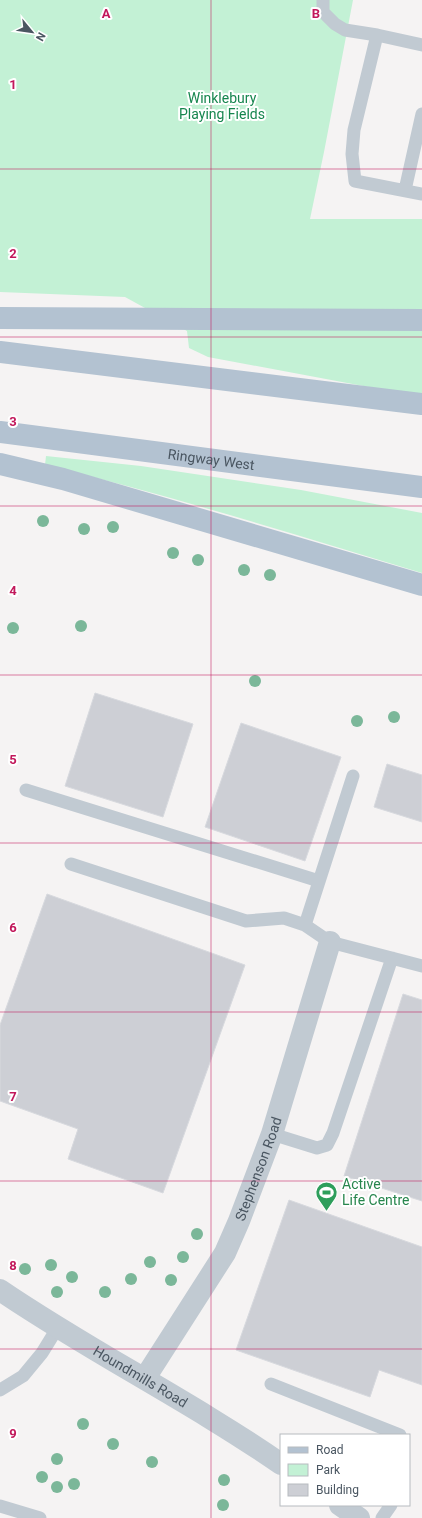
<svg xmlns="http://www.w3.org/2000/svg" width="422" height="1518" font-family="Roboto,sans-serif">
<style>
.green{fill:#c3f1d5}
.building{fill:#cdcfd5;stroke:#d7d9de}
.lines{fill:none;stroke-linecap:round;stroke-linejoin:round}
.service{stroke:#c1cad2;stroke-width:13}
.minor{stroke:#c1cad2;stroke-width:22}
.primary{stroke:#b3c2d1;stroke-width:22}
.tree{fill:#7bb799}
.grid{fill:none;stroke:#c2185b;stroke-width:1;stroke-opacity:0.55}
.labels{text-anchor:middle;stroke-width:4;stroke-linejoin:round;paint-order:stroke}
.park-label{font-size:14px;fill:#17864f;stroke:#fff}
.street-label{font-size:14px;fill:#4a5661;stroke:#fff}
.leisure-label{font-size:14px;fill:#27864d;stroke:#fff;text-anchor:start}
.grid-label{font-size:13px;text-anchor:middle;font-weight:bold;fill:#c2185b;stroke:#fff;stroke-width:4;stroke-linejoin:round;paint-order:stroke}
</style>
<rect width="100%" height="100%" fill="#f5f3f3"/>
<path class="green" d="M0 0H353L324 152 310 219H422V397L208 357 189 348 187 331 125 297 0 292Z
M46 456 141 466 301 490 422 513V573C297 535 172 496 45 465Z"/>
<path class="building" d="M95 693 193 724 163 817 65 786Z
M241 723 341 757 305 861 205 827Z
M387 764 422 775V822L374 807Z
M47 894 245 965 163 1193 68 1159 78 1129 0 1101V1025Z
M403 994 422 1000V1201L344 1176Z
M289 1200 422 1247V1385L379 1370 370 1397 236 1350Z"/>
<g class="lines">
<path class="service" d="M323 0V12L335 24 345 30 377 35
M422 45 377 35 354 130 352 154 355 181 422 194
M405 190 422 114
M26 790 319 881
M71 864 246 921 284 918 305 925 330 942 422 966
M305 925 353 776
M272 1134 317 1148 327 1145 333 1133 392 958
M271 1384 400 1435
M0 1390 23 1376 42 1353 58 1327
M0 1506 40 1518
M382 1518 391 1505"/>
<g class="minor">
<path id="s1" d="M0 1290C91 1352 190 1401 281 1464"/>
<path id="s2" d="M145 1378 225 1253 239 1221 272 1134 330 942"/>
<path d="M340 1505 359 1518"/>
</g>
<g class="primary">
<path d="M0 318 422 320"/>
<path d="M0 352 422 404"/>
<path id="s3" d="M0 432 422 487"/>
<path d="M0 464 63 479 422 585"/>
</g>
</g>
<g class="tree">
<circle cx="43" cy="521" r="6"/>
<circle cx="113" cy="527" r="6"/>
<circle cx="84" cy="529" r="6"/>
<circle cx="173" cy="553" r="6"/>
<circle cx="198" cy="560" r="6"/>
<circle cx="244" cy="570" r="6"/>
<circle cx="270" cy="575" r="6"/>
<circle cx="81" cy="626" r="6"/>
<circle cx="13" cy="628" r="6"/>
<circle cx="255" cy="681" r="6"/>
<circle cx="394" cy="717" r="6"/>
<circle cx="357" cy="721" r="6"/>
<circle cx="197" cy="1234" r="6"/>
<circle cx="183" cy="1257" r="6"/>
<circle cx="150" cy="1262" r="6"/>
<circle cx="51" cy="1265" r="6"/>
<circle cx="25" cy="1269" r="6"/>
<circle cx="72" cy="1277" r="6"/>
<circle cx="131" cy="1279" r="6"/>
<circle cx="171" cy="1280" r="6"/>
<circle cx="57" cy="1292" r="6"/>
<circle cx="105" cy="1292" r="6"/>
<circle cx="83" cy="1424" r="6"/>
<circle cx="113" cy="1444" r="6"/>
<circle cx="57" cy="1459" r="6"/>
<circle cx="152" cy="1462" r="6"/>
<circle cx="42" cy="1477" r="6"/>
<circle cx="224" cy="1480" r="6"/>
<circle cx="74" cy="1484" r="6"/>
<circle cx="57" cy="1487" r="6"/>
<circle cx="223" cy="1505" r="6"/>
</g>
<path class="grid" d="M211 0V1518M0 169H422M0 337H422M0 506H422M0 675H422M0 843H422M0 1012H422M0 1181H422M0 1349H422"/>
<defs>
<symbol id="stadium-pin" viewBox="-11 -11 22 30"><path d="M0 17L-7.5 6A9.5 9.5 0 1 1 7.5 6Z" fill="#2e9e5b" stroke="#fff"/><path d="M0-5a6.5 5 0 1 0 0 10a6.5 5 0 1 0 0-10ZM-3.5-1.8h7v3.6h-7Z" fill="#fff"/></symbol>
</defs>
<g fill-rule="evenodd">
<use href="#stadium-pin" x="314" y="1180" width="25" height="34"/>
</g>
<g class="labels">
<g class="park-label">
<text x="222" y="103">Winklebury<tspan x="222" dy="16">Playing Fields</tspan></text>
</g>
<g class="street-label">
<text dy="5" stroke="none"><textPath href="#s3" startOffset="213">Ringway West</textPath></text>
<text dy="5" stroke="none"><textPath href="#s2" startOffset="239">Stephenson Road</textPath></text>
<text dy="5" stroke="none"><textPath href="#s1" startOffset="165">Houndmills Road</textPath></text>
</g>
<g class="leisure-label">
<text x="342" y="1189">Active<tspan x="342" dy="16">Life Centre</tspan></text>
</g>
</g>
<g class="grid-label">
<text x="106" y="18">A</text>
<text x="316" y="18">B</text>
<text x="13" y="89">1</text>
<text x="13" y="258">2</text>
<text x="13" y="426">3</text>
<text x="13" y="595">4</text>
<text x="13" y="764">5</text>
<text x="13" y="932">6</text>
<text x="13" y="1101">7</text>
<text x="13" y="1270">8</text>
<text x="13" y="1438">9</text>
</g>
<rect x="280" y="1434" width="130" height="72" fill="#ffffff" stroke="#b7bbc0"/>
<rect x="288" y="1447" width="20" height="6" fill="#b3c2d1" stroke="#b7bbc0"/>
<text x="316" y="1454" font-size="12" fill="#4a5661">Road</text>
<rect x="288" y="1464" width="20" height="12" fill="#c3f1d5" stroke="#b7bbc0"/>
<text x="316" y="1474" font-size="12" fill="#4a5661">Park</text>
<rect x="288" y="1484" width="20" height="12" fill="#cdcfd5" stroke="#b7bbc0"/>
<text x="316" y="1494" font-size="12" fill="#4a5661">Building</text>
<g transform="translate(32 32) rotate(119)" stroke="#ffffff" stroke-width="3" paint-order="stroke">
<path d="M0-3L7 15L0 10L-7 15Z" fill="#4a5661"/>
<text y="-6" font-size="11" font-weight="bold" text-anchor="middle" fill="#4a5661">N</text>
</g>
</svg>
